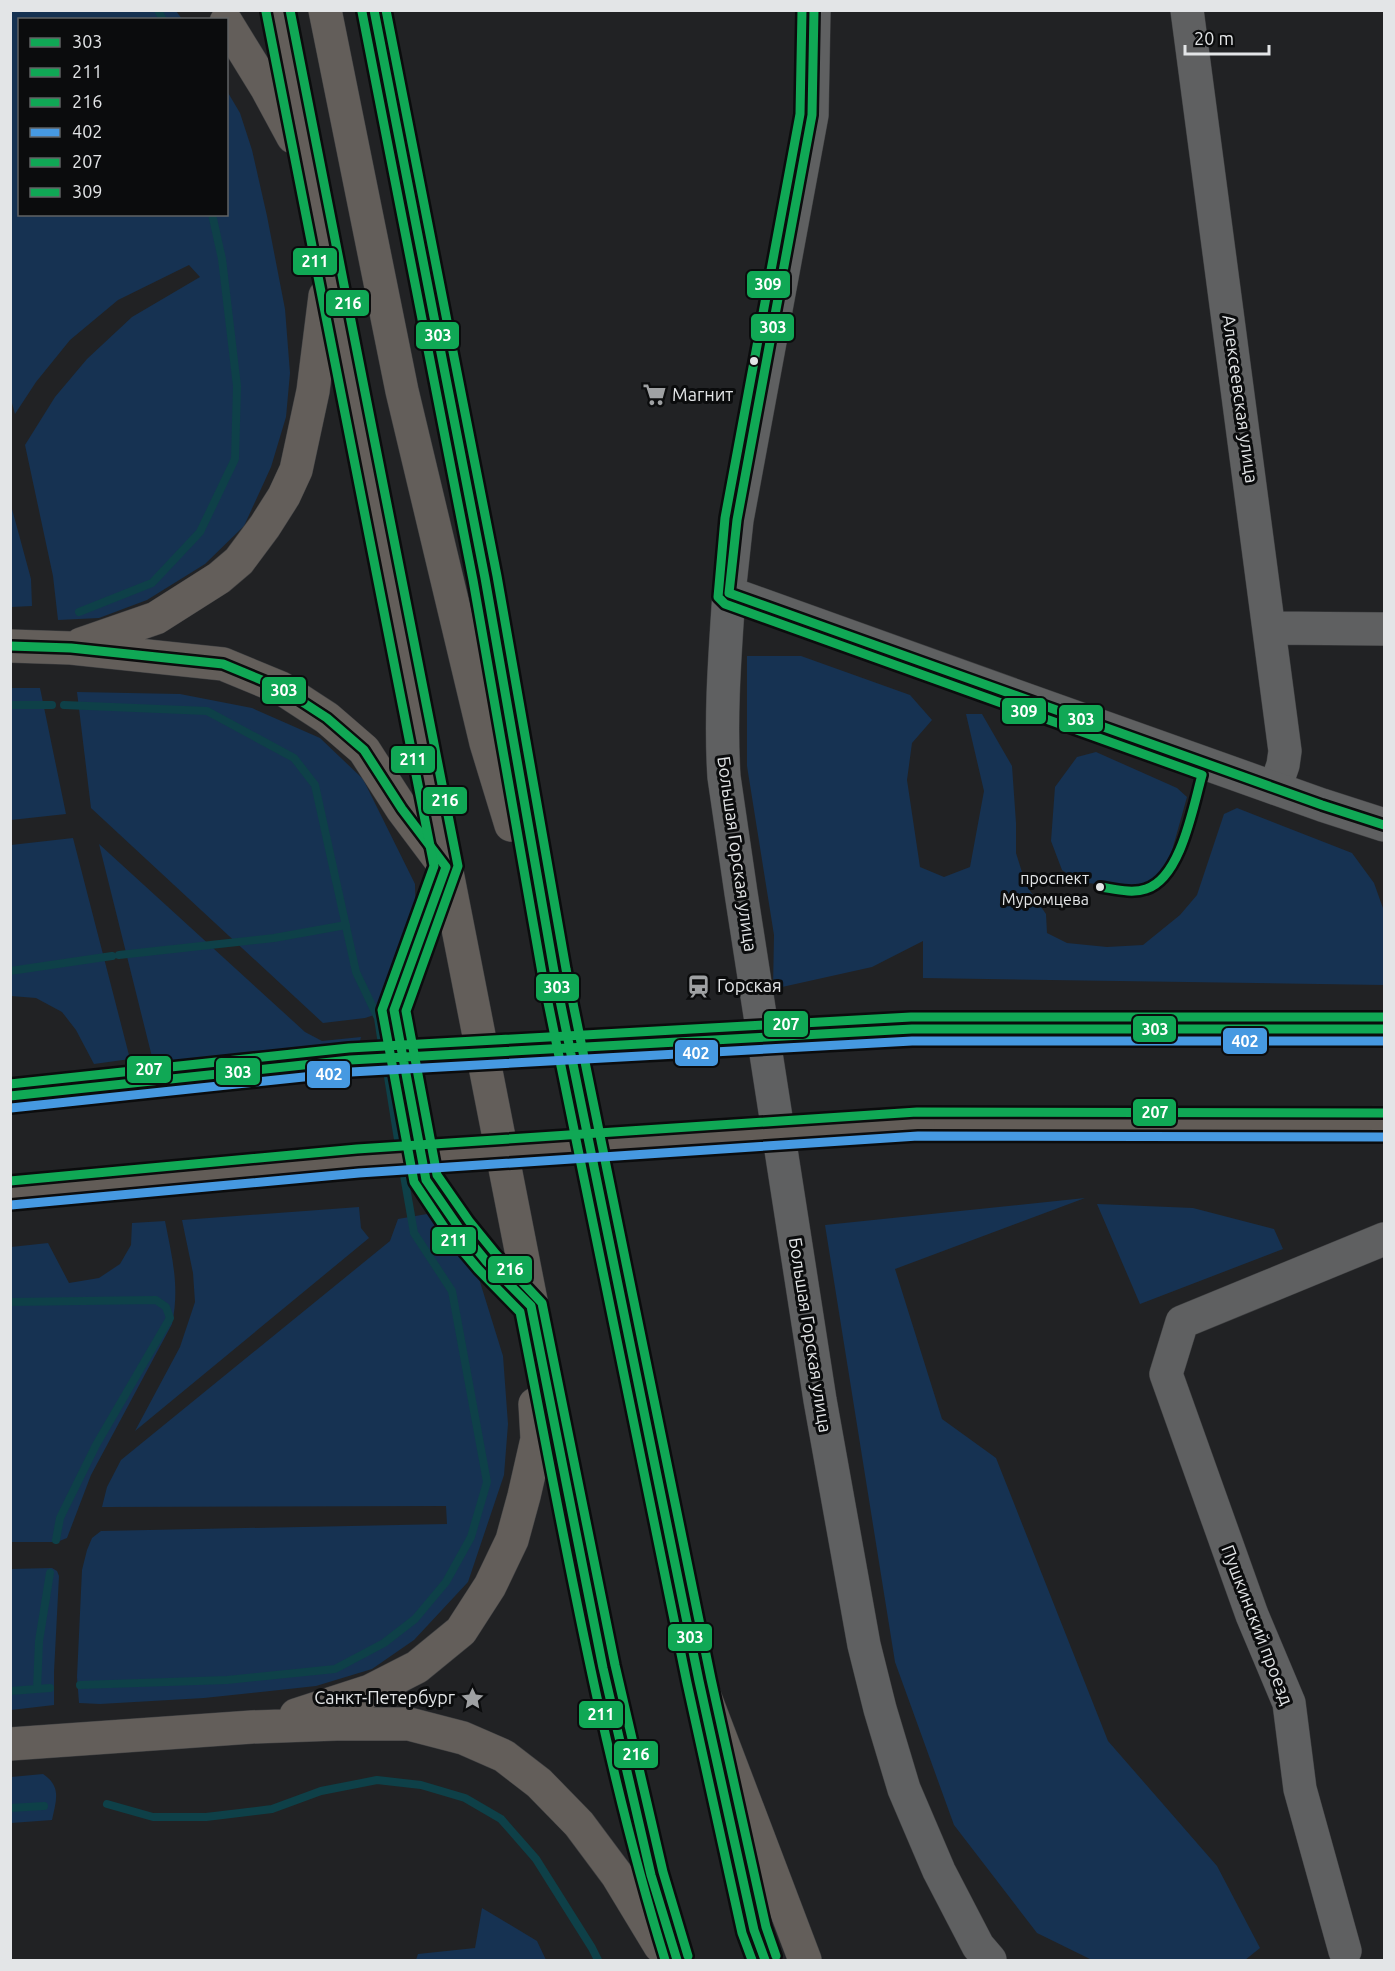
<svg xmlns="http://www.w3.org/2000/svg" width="1395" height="1971" font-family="Ubuntu,sans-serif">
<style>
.green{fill:#163252}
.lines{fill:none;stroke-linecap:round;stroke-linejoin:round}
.stream{stroke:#0e4048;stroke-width:8}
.minor-casing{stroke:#3e3f41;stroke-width:34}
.tertiary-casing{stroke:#3e3f41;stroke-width:34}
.secondary-casing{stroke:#3e3f41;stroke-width:34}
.primary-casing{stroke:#3e3f41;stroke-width:34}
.trunk-casing{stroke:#3e3f41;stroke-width:34}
.motorway-casing{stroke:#3e3f41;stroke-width:34}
.minor{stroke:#5f6061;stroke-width:33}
.tertiary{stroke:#5f6061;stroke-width:33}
.secondary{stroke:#5f6061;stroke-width:33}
.primary{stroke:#64605e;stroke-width:33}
.trunk{stroke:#635e5a;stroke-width:33}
.motorway{stroke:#625c57;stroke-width:33}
.motorway-bridge-casing{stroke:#3e3f41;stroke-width:34;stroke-linecap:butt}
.motorway-bridge{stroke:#625c57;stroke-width:33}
.bus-1-casing{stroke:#0b0c0d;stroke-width:14}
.bus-2-casing{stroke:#0b0c0d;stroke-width:14}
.bus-3-casing{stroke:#0b0c0d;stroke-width:14}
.bus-4-casing{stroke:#0b0c0d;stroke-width:14}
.bus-5-casing{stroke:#0b0c0d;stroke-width:14}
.bus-6-casing{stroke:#0b0c0d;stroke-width:14}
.bus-1{stroke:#10a855;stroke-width:9}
.bus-2{stroke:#10a855;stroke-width:9}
.bus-3{stroke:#10a855;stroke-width:9}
.bus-4{stroke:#4699e1;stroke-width:9}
.bus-5{stroke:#10a855;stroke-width:9}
.bus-6{stroke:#10a855;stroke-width:9}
.bus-dot{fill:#e3e5e7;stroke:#0b0c0d;stroke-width:2}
.labels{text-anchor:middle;stroke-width:6;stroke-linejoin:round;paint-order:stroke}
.bus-label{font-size:16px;fill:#e3e5e7;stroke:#0b0c0d;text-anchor:end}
.poi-label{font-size:18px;fill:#e3e5e7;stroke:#0b0c0d;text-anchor:start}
.street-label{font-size:18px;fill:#e3e5e7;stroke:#0b0c0d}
.line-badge{stroke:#0b0c0d;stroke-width:2}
.badge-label{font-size:16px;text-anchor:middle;font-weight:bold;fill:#fff}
</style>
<rect width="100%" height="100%" fill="#212224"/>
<path class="green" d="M10 11H176L182 19 20 20V214H226L227 91 240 113 252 150 267 216 285 309 290 373 286 417 271 467 244 526 205 564 147 600 99 618 58 620 53 576 25 445 55 397 87 359 132 317 200 277 189 265 118 300 70 340 36 382 15 414 10 396Z
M10 509H12L31 579 32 606 11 607Z
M801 656 910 695 932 720 912 743 907 780 920 867 944 877 970 867 984 791 966 714H982L1012 766 1016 823V853L1026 885 1046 914 1047 933 1067 943 1107 947 1143 945 1180 915 1197 895 1224 814 1237 808 1352 853 1374 883 1384 911V985L923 978V941L872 967 773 989 774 935 747 766V656Z
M11 688H40L66 814 11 820Z
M77 692 180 694 252 708 320 738 363 779 415 884 416 931 391 988 383 1012 365 1018 323 1023 91 808Z
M1096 752 1177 788 1187 797 1166 872 1144 890 1080 882 1062 870 1051 841 1055 787 1077 757Z
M73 838 130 1059 94 1064 76 1030 62 1012 36 998 11 996V845Z
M99 844 305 1032 322 1041 361 1037 358 1049 154 1065Z
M1085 1198 895 1269 942 1419 996 1458 1108 1741 1217 1866 1260 1948 1245 1960H1092L1037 1933 954 1825 895 1662 825 1225Z
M1097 1204 1193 1208 1274 1229 1283 1249 1140 1304Z
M359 1207 361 1228 369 1238 135 1431 180 1347 195 1302 193 1273 182 1220Z
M427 1214 476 1269 503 1356 508 1424 504 1475 468 1582 414 1640 372 1669 316 1686 204 1698 100 1704 79 1703 77 1677 82 1570 87 1550 92 1538 101 1531 447 1524 446 1506 102 1507 107 1487 121 1460 390 1241 398 1219Z
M165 1221C172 1257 180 1287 172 1324L91 1475 67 1538 57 1542H11V1247L48 1243 69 1283 99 1278 120 1264 131 1245 132 1223Z
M52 1568 57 1571 59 1576 54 1672V1705L11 1710V1569Z
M43 1774C62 1787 56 1800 52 1820L11 1823V1777Z
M482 1908 537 1941 546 1960H416L418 1954 475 1948Z"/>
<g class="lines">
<path class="stream" d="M158 10 163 20
M79 612 152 583 200 532 235 459 237 386 222 259 212 214
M10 705H52
M64 705 207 711 294 758 315 785 356 972 378 1018 383 1051
M119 955 274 938 346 925
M10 971 112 956
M386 1064 400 1152
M10 1302 156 1300 166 1307 170 1318 96 1445 60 1518 56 1540
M80 1685 227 1680 335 1669 384 1643 415 1619 446 1582 471 1537 487 1482 452 1291 414 1233 402 1164
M37 1689 39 1641 50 1573
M10 1691 50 1688
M107 1804 153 1817H206L272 1809 321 1791 377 1780 421 1785 465 1798 501 1819 536 1859 592 1948 598 1960
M10 1808 44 1806"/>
<defs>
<path id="minor" d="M1187 10 1285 751 1283 765 1275 788
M1270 628 1384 629
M1345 1951 1300 1789 1289 1703 1252 1615 1166 1374 1182 1322 1384 1239"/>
<path id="tertiary" d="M729 593 737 520 812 115 814 10"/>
<path id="secondary" d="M990 1960 978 1946 939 1871 904 1789 880 1709 864 1645 820 1400 741 893 724 777C720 716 725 654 729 593L1044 706 1322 805 1384 825"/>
<path id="primary" d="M713 1747 754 1930 765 1960"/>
<path id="trunk" d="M278 10 603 1668 651 1875 677 1960
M325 10 402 391 486 743 511 825
M374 10 485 578 554 971 699 1681 805 1960
M226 22 266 87 293 137
M81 644 156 618 219 578 239 561 265 526 284 496 296 470 313 391 325 296
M10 646 71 648 223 664 281 688 327 718 364 750 402 809 441 861
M296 1715 370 1691 417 1667 461 1631 490 1586 512 1540 524 1496 537 1439 535 1404
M10 1744 252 1727 337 1724H409L463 1738 504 1756 539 1783 579 1824 617 1875 660 1946"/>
<path id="motorway" d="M912 1029H1384
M918 1124 1384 1125
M10 1193 36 1191"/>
</defs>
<use href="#minor" class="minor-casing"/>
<use href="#tertiary" class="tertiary-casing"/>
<use href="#secondary" class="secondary-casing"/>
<use href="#primary" class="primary-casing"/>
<use href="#trunk" class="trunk-casing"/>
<use href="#motorway" class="motorway-casing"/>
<use href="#minor" class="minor"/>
<use href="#tertiary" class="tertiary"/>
<use href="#secondary" class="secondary"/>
<use href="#primary" class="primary"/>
<use href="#trunk" class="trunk"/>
<use href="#motorway" class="motorway"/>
<defs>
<path id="motorway-bridge" d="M10 1096 350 1060 912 1029
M36 1191 358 1161 918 1124"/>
</defs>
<use href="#motorway-bridge" class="motorway-bridge-casing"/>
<use href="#motorway-bridge" class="motorway-bridge"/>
<defs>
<path id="bus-1" d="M374 10 485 578 554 971 699 1681 754 1930 765 1960
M814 10 812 115 737 520 729 593 1322 805 1384 825
M10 646 71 648 223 664 281 688 327 718 364 750 402 809 446 867 394 1010 426 1180 459 1228 486 1261 531 1306 603 1668 651 1875 677 1960
M10 1096 350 1060 912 1029H1384"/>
<path id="bus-2" d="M266 12 434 866 382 1010 414 1182 450 1236 478 1269 520 1312C563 1529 600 1749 665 1960
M362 12 473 580 542 973 687 1683 742 1933 752 1960"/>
<path id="bus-3" d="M290 10 458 866 406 1011 437 1175 469 1221 495 1253 542 1303 615 1665 663 1872 688 1956
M386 10 497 576 566 969 711 1679 766 1927 776 1956"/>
<path id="bus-4" d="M11 1108 351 1072 912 1041H1384
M11 1205 359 1173 918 1136 1384 1137"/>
<path id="bus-5" d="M10 1084 349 1048 911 1017H1384
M10 1181 357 1149 917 1112 1384 1113"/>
<path id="bus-6" d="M802 10 800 114 725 518 718 597 725 604 1202 775C1193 807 1181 878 1146 889 1132 894 1114 889 1100 887"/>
</defs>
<use href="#bus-1" class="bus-1-casing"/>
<use href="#bus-2" class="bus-2-casing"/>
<use href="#bus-3" class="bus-3-casing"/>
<use href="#bus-4" class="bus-4-casing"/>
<use href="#bus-5" class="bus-5-casing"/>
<use href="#bus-6" class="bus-6-casing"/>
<use href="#bus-1" class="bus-1"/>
<use href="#bus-2" class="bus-2"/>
<use href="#bus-3" class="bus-3"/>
<use href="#bus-4" class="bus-4"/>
<use href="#bus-5" class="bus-5"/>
<use href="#bus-6" class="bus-6"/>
</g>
<defs>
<symbol id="supermarket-bare" viewBox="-9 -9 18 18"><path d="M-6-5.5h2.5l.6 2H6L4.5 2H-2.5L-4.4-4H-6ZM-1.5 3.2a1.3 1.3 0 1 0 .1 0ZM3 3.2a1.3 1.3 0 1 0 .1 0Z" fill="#9fa1a3" stroke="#0b0c0d" stroke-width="2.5" paint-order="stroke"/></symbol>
<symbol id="station-bare" viewBox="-9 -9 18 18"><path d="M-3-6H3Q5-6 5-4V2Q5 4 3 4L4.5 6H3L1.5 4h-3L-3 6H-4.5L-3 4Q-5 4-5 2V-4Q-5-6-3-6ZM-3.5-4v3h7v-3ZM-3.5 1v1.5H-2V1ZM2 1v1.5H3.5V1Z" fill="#9fa1a3" stroke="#0b0c0d" stroke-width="2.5" paint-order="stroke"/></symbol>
<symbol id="sight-bare" viewBox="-9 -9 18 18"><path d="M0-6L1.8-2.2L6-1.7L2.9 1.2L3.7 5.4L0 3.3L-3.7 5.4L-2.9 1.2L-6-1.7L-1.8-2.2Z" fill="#9fa1a3" stroke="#0b0c0d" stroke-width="2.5" paint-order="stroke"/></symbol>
</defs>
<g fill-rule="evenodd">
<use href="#supermarket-bare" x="638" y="378" width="33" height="33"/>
<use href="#station-bare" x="682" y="970" width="33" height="33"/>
<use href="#sight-bare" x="456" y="1682" width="33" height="33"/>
</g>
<g class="bus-dot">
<circle cx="754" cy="361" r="5"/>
<circle cx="1100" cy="887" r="5"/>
</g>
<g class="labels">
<g class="bus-label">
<text x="1089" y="884">проспект<tspan x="1089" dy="21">Муромцева</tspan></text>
</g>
<g class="poi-label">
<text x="672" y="401">Магнит</text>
<text x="717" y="992">Горская</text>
<text x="455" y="1704" text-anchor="end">Санкт-Петербург</text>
</g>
<g class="street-label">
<text transform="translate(1240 399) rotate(82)" y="6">Алексеевская улица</text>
<text transform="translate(737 854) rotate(82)" y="6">Большая Горская улица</text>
<text transform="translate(810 1335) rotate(81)" y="6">Большая Горская улица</text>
<text transform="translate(1257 1625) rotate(69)" y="6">Пушкинский проезд</text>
</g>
</g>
<g class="line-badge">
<rect x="292" y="247" width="46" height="29" rx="6" fill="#10a855"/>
<rect x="746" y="270" width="45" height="29" rx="6" fill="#10a855"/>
<rect x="325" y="289" width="45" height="28" rx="6" fill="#10a855"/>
<rect x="750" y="313" width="45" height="29" rx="6" fill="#10a855"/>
<rect x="415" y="321" width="45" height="29" rx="6" fill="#10a855"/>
<rect x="261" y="676" width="46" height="29" rx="6" fill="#10a855"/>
<rect x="1001" y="697" width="46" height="28" rx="6" fill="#10a855"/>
<rect x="1058" y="704" width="46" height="29" rx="6" fill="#10a855"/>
<rect x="390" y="745" width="46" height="29" rx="6" fill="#10a855"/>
<rect x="422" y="786" width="46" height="29" rx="6" fill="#10a855"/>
<rect x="535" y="973" width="45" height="29" rx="6" fill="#10a855"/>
<rect x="763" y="1010" width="46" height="28" rx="6" fill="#10a855"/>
<rect x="1132" y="1015" width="45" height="28" rx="6" fill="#10a855"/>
<rect x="1222" y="1027" width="46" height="28" rx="6" fill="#4699e1"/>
<rect x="674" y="1039" width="45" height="28" rx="6" fill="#4699e1"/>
<rect x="126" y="1055" width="46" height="29" rx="6" fill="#10a855"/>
<rect x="215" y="1057" width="46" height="29" rx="6" fill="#10a855"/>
<rect x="306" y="1060" width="45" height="29" rx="6" fill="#4699e1"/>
<rect x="1132" y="1098" width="45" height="29" rx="6" fill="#10a855"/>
<rect x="431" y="1226" width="46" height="29" rx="6" fill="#10a855"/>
<rect x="487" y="1255" width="46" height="29" rx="6" fill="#10a855"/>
<rect x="667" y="1623" width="46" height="29" rx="6" fill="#10a855"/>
<rect x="578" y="1700" width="46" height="29" rx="6" fill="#10a855"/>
<rect x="613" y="1740" width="46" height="29" rx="6" fill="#10a855"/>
</g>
<g class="badge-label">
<text x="315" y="267">211</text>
<text x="768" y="290">309</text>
<text x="348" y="309">216</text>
<text x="773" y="333">303</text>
<text x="438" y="341">303</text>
<text x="284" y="696">303</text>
<text x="1024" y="717">309</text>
<text x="1081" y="725">303</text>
<text x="413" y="765">211</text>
<text x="445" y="806">216</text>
<text x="557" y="993">303</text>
<text x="786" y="1030">207</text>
<text x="1155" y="1035">303</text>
<text x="1245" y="1047">402</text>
<text x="696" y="1059">402</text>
<text x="149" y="1075">207</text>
<text x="238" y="1078">303</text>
<text x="329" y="1080">402</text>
<text x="1155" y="1118">207</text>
<text x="454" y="1246">211</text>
<text x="510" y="1275">216</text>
<text x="690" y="1643">303</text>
<text x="601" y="1720">211</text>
<text x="636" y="1760">216</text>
</g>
<rect width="1395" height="1971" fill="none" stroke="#e3e5e7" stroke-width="24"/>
<rect x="18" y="18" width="210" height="198" fill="#0b0c0d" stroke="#616364" stroke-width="1.5"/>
<rect x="30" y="38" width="30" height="9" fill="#10a855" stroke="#616364" stroke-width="1.5"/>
<text x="72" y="48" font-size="18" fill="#e3e5e7">303</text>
<rect x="30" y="68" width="30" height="9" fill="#10a855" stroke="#616364" stroke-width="1.5"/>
<text x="72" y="78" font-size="18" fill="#e3e5e7">211</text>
<rect x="30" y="98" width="30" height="9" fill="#10a855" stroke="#616364" stroke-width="1.5"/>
<text x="72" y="108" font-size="18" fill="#e3e5e7">216</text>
<rect x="30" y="128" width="30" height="9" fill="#4699e1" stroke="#616364" stroke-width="1.5"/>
<text x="72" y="138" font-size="18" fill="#e3e5e7">402</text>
<rect x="30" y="158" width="30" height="9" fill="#10a855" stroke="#616364" stroke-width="1.5"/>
<text x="72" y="168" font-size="18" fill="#e3e5e7">207</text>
<rect x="30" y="188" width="30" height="9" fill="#10a855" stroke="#616364" stroke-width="1.5"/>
<text x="72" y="198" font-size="18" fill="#e3e5e7">309</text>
<path d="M1185 45v9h84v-9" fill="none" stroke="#e3e5e7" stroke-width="3"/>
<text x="1194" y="45" font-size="18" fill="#e3e5e7" stroke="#0b0c0d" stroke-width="4.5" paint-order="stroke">20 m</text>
</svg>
